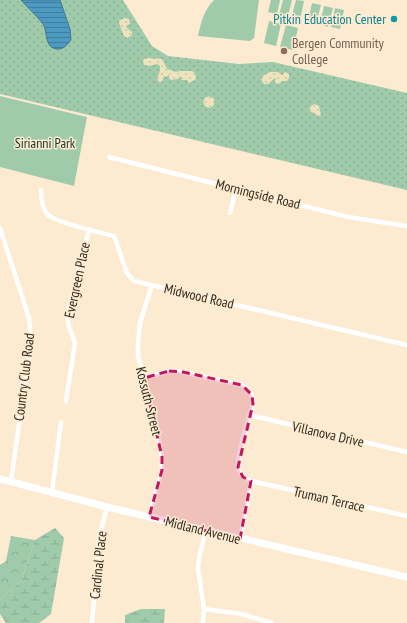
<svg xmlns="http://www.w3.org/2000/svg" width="407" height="623" font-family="'PT Sans Narrow',sans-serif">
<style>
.grass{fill:url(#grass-dots)}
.forest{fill:url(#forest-crowns)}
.wetland{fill:url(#wetland-marsh)}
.sand{fill:url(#sand-dots)}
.park{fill:#9fcbab}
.water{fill:url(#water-rules);stroke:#447890}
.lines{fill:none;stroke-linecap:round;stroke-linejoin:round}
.street{stroke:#fff;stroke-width:4.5}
.secondary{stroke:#fff;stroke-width:7}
.marked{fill:#c2185b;fill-opacity:0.2;stroke:#c2185b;stroke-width:3;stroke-dasharray:8 5;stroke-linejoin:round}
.culture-dot{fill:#0f9aa8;stroke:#fcebd1;stroke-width:1.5}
.education-dot{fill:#8d6e63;stroke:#fcebd1;stroke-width:1.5}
.labels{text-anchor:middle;stroke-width:3;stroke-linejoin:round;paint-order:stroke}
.culture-label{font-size:14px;fill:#0d838f;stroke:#fcebd1;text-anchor:end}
.education-label{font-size:14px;fill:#785e54;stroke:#fcebd1;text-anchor:start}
.park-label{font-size:14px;fill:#14321e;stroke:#fcebd1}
.street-label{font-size:14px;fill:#30281c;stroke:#fcebd1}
</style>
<defs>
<pattern id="grass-dots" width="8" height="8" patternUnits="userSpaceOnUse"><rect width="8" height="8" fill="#9fcbab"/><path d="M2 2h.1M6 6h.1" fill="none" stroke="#89ae93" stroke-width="1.8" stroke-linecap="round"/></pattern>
<pattern id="forest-crowns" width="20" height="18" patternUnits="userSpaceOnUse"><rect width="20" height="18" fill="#9fcbab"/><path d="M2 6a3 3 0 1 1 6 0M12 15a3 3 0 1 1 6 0" fill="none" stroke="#89ae93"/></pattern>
<pattern id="wetland-marsh" width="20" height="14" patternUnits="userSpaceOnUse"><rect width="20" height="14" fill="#9fcbab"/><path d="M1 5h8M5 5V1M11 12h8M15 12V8" fill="none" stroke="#89ae93"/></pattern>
<pattern id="sand-dots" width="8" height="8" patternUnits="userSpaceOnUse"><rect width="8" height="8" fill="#ede4be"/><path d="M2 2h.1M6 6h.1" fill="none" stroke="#ccc4a3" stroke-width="1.8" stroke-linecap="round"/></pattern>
<pattern id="water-rules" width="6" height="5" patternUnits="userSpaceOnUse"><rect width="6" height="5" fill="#4c9ac2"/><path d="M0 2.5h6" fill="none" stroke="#407e9d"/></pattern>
</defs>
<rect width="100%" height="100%" fill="#fcebd1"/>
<path class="grass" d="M0 0H123L152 46 168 56 239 64 273 62 407 93V190L0 94Z"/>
<path class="forest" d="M11 536 35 540 21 581 0 600V565L6 561Z"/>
<path class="wetland" d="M55 528 64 538 51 614 39 623H6L0 614V600L21 581 35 540Z
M141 609H165L164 623H125V615Z"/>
<path class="sand" d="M124 18 129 19 130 24 127 25 126 27 132 32V35L127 38 124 36 119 23V21Z
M147 58 162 59 167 69 176 72 180 71H192L195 73 196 79 189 83 187 80H182L180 76 178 79 171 80 169 78V75L166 77 164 76 162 82H159L157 79 160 71V66L157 64 149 66 144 65 143 61 144 59Z
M270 72H278L282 75 285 72 289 74V78L287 81H283L278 84 274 82 276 79 275 78 268 84H264L261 79 264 75Z
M203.5 102a5.5 5.5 0 1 1 11 0a5.5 5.5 0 1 1-11 0Z
M314 104 319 106 321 115 319 116 315 114 314 112 313 113 309 110 311 106Z"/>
<path class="park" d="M214 0H259L254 38 250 41 198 36C201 22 204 10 214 0Z
M271 0H280L277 14 268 12Z
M283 0H292L288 17 279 15Z
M296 0 304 1 300 20 291 18Z
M312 3 321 5 316 24 308 22Z
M324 6 333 8 328 27 320 24Z
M335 8 344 10 340 29 331 27Z
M269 21 281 24 276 46 264 43Z
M286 25 298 28 293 50 280 47Z
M0 96 87 117 74 186 0 167Z"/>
<path class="water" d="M21 0H60L70 29 71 40C67 45 64 49 58 49 44 49 48 32 43 24 37 16 28 8 21 0Z"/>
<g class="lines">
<path class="street" d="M109 157 348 217 407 226
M41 190C41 199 42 210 49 216 61 224 99 232 114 236L127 273 134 281 407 345
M230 213 236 189
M0 228 29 318 31 341 11 481
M144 378 169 371H176L242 385C250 390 253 395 253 404 249 416 236 458 238 468 241 476 244 478 251 481L240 539
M66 401 75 343 69 327 67 315 89 229
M249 415 407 452
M251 481 407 516
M52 492 61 422
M149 517 162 470V457L155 419 138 356V343L140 323 152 285
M204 609 241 614 272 623
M92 623 99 539 107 507
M203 623 204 609 198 568 200 553 206 531"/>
<path class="secondary" d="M0 479 107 507 407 577"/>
</g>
<path class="marked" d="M169 371 183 372 242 385 252 395 253 404 238 467 243 477 251 481 240 539 149 517 162 470V457L144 378Z"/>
<circle class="culture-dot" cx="394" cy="19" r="4"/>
<circle class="education-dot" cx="284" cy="51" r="4"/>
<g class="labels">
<g class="culture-label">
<text x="386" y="24">Pitkin Education Center</text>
</g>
<g class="education-label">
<text x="292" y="48">Bergen Community<tspan x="292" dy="16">College</tspan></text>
</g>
<g class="park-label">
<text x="45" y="148">Sirianni Park</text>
</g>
<g class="street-label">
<text transform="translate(258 194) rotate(14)" y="5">Morningside Road</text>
<text transform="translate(77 280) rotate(-78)" y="5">Evergreen Place</text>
<text transform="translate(199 296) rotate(13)" y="5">Midwood Road</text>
<text transform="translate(24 377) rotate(-83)" y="5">Country Club Road</text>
<text transform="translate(149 401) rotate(76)" y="5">Kossuth Street</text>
<text transform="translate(328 434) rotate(13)" y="5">Villanova Drive</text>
<text transform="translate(329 499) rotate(13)" y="5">Truman Terrace</text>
<text transform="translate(203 530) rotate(14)" y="5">Midland Avenue</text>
<text transform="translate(98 565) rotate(-84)" y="5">Cardinal Place</text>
</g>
</g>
</svg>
